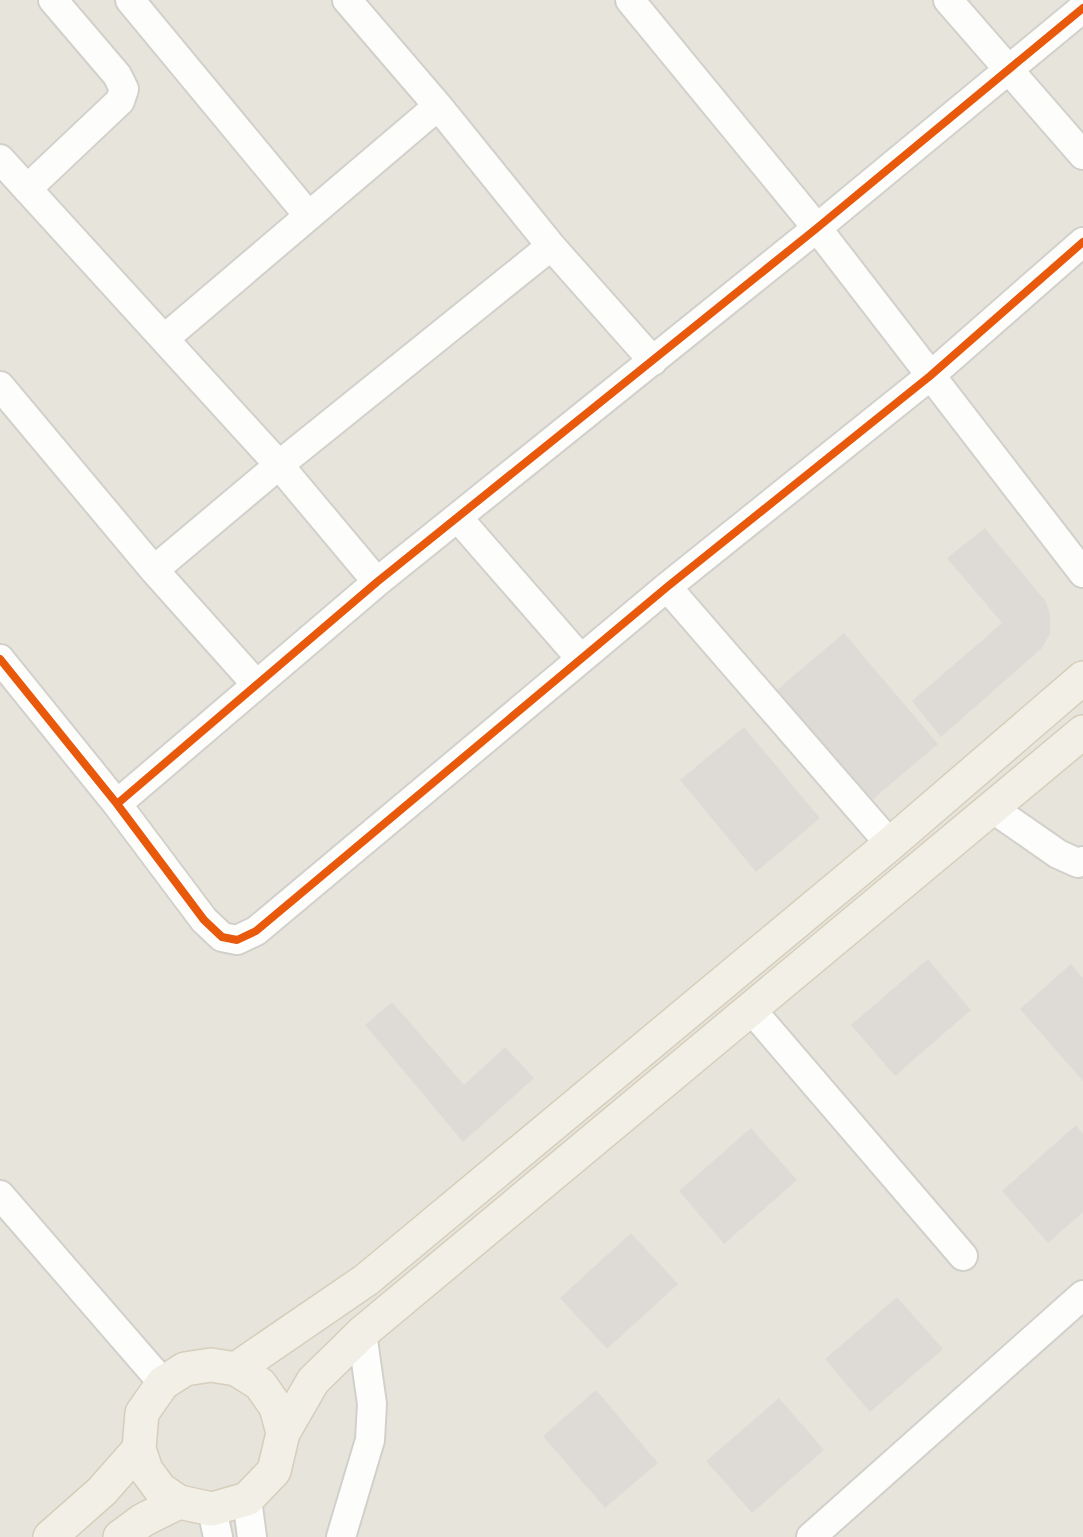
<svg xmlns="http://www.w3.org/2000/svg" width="1083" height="1537" font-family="Ubuntu,sans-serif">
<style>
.residential{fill:#e7e4dc}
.building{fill:#dedbd6}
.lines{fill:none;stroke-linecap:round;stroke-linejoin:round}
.minor-casing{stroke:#d2d0cb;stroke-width:32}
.major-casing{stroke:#d6cebb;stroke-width:36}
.minor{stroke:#fdfdfc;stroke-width:28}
.major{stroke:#f2efe6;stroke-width:33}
.cycleway-casing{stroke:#fff;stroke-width:11}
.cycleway{stroke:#e8590c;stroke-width:8}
</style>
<rect width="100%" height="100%" fill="#f4f2ee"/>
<path class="residential" d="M0 0H1083V1537H0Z"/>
<path class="building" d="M985 528 1046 602 1050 615V634L1042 648 941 737 912 701 1002 623 947 558Z
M844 633 938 744 865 806 771 695Z
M744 727 820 818 756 872 680 780Z
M928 959 971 1010 895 1076 851 1025Z
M1071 964 1083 978V1081L1020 1009Z
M392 1002 464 1085 505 1047 534 1078 463 1142 365 1025Z
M1076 1125 1083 1134V1212L1048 1243 1002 1191Z
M751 1128 797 1180 724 1244 679 1191Z
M631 1233 678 1284 607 1349 560 1298Z
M897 1297 943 1349 870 1412 825 1359Z
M596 1390 658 1463 605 1508 543 1436Z
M779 1398 824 1450 752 1513 706 1461Z"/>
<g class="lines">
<defs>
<path id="minor" d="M130 0 308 215
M347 0 438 106 551 246 653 361
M630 0 817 228 1083 573
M948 0 1083 155
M0 159 279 465 377 582
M27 189 120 101 124 89 117 75 53 0
M164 339 438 106
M0 386 154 570 255 683
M458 518 581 659
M154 570 279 465 551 246
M667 587 890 844
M0 659 117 804 204 920 222 937 237 940 256 931 667 587 930 376 1083 242
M117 804 377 582 817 228 1083 8
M992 808 1058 854 1078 863 1083 861
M750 1008 963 1256
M0 1195 163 1383
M247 1499 252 1537
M212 1509 218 1537
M341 1537 370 1440 372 1404 362 1333
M811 1537 1083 1295"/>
<path id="major" d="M236 1369 366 1280 890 844 1083 678
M283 1433 276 1407 260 1384 236 1369 211 1365 185 1369 163 1383 142 1413 139 1449 146 1470 160 1489 179 1502 212 1509 247 1499 274 1471 283 1433 313 1381 362 1333 1083 732
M50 1537 102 1491 139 1449
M120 1537 143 1520 179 1502"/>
</defs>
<use href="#minor" class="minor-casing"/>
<use href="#major" class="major-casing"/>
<use href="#minor" class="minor"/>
<use href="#major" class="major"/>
<defs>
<path id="cycleway" d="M0 659 117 804 204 920 222 937 237 940 256 931 667 587 930 376 1083 242
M117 804 377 582 817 228 1083 8"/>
</defs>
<use href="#cycleway" class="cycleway-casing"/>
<use href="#cycleway" class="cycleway"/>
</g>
</svg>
